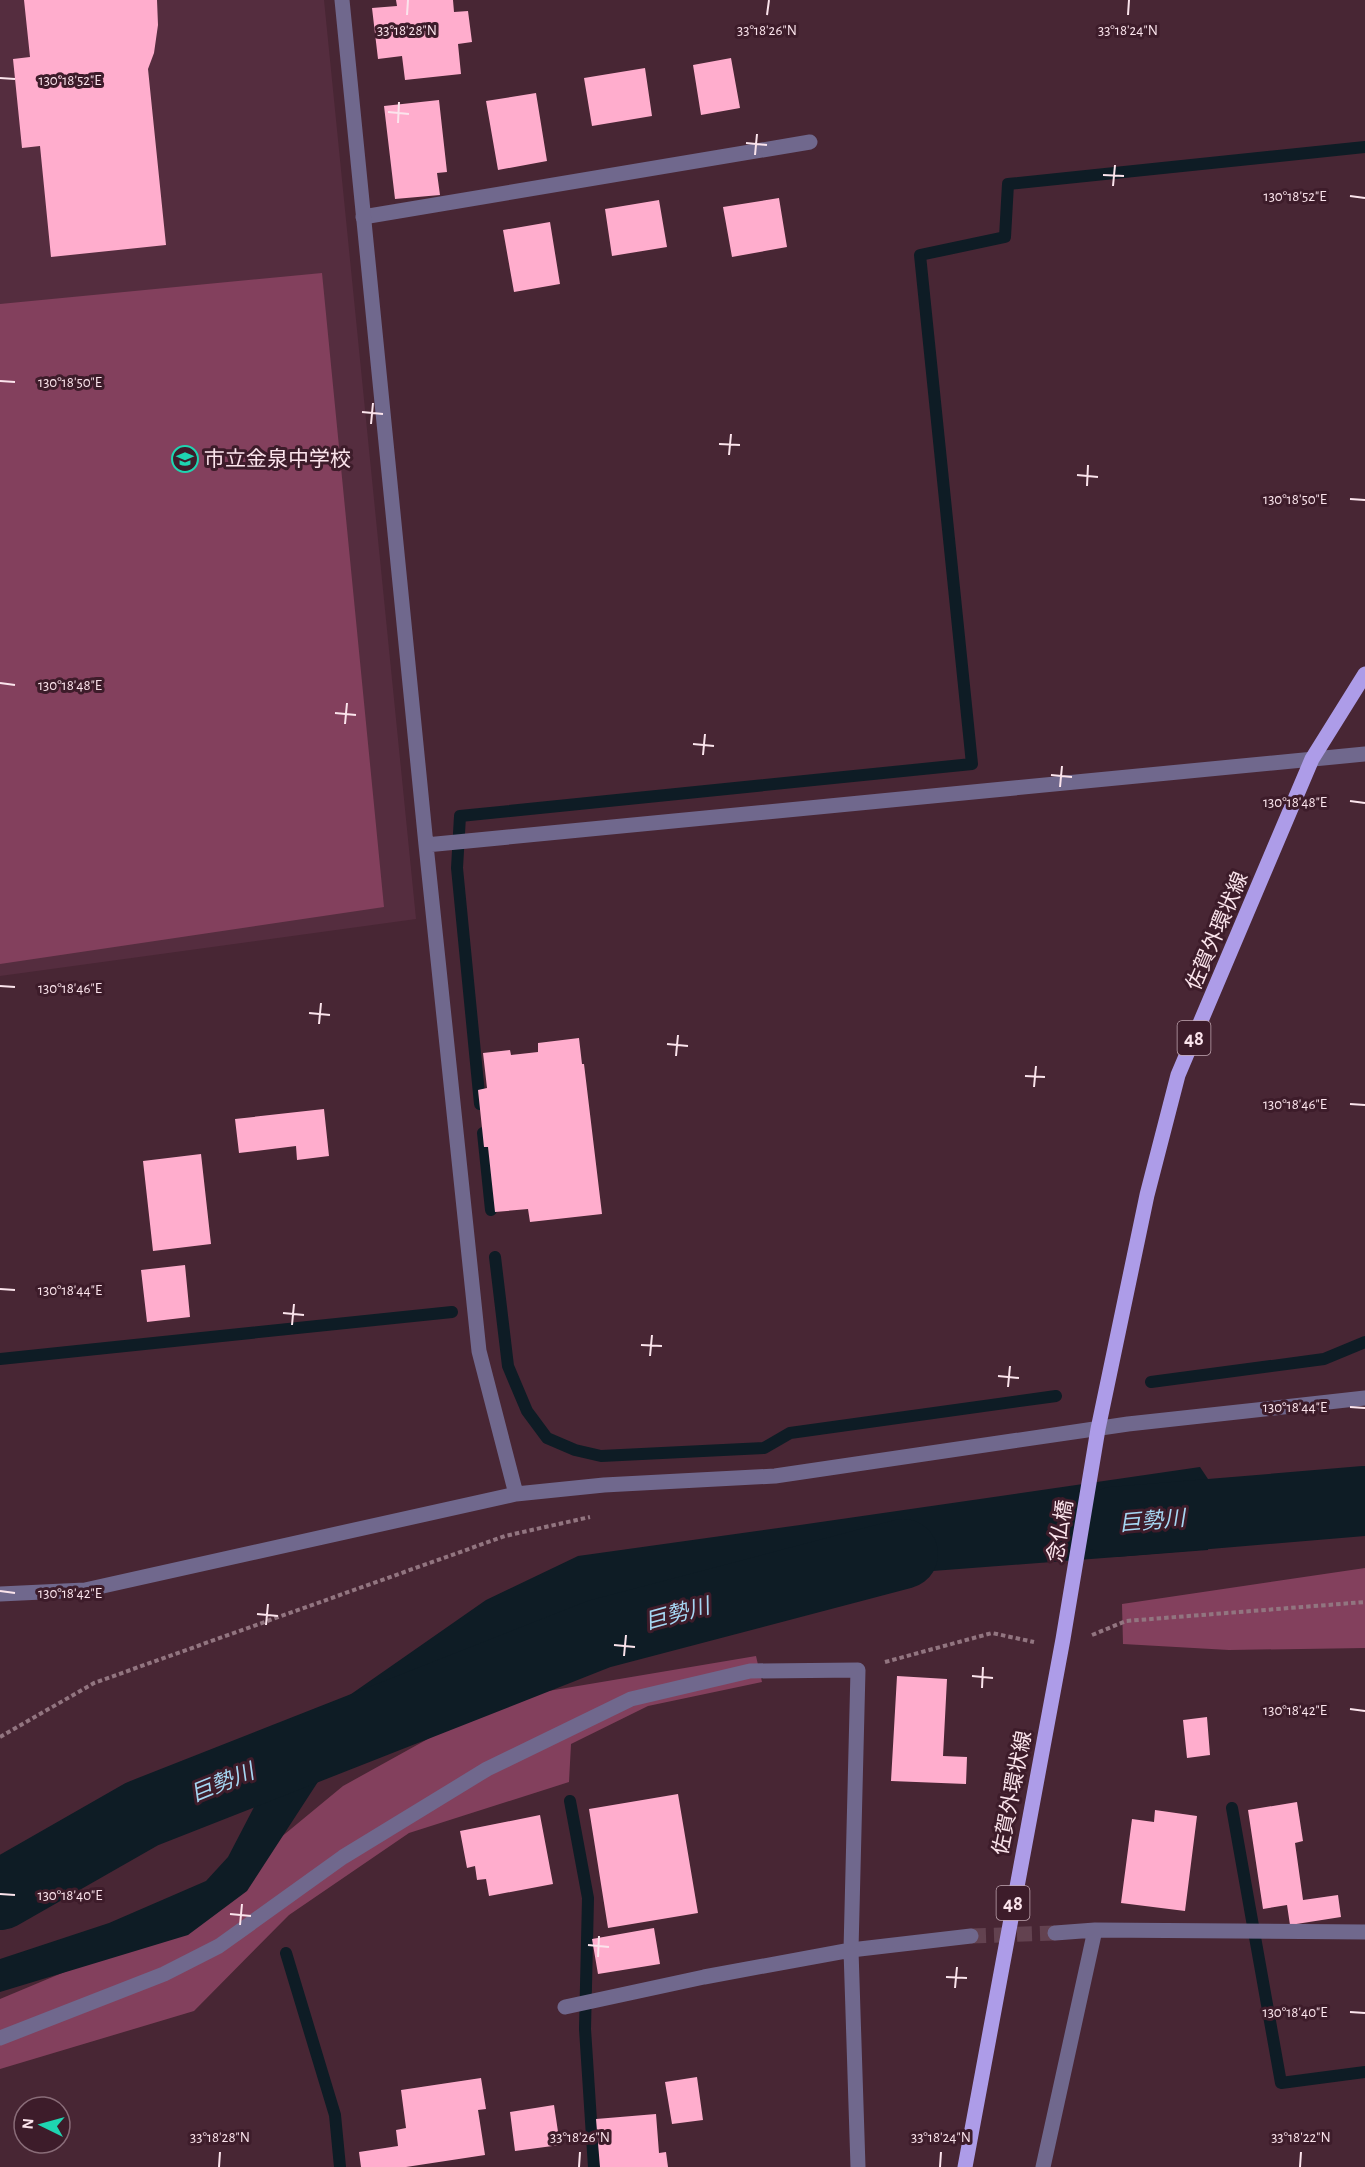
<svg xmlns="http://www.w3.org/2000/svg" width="1365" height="2167" font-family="'Alegreya Sans','Noto Sans JP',sans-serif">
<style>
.built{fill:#552d3f}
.green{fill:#83405d}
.water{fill:#0e1c25}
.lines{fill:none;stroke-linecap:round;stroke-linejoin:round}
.stream{stroke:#0e1c25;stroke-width:12}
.river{stroke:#0e1c25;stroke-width:70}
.building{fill:#ffadcd}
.street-tunnel{stroke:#634250;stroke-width:15;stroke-dasharray:15 8;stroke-linecap:butt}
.path{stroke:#927580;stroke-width:4;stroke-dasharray:4.5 3;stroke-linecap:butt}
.lane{stroke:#70688d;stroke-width:15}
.street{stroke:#70688d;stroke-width:15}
.primary{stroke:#ad9ce8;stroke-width:15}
.ticks{fill:none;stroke:#fbe4ec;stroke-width:2}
.labels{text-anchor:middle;stroke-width:6;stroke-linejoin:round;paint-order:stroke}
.shield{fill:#3d1c2a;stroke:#c2a8b2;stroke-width:1.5}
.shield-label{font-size:20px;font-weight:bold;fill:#fbe4ec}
.poi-label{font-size:21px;fill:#fbe4ec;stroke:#3d1c2a;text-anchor:start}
.street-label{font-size:21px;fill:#fbe4ec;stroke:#3d1c2a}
.water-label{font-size:22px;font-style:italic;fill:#a6d7f3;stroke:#3d1c2a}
.ticks-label{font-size:15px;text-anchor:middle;fill:#fbe4ec;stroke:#3d1c2a;stroke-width:6;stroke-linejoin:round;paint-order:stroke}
</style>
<rect width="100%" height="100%" fill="#482634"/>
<path class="built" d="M0 0H324L416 919 0 976Z"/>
<path class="green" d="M322 273 384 907 0 964V304Z
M1365 1568V1648L1229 1650 1123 1644 1122 1604Z
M756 1656 762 1682 648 1706 571 1744 569 1782 409 1833 289 1915 194 2011 0 2069V1999L172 1927 343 1786 500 1699Z"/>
<path class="water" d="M1200 1467 1212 1485 1208 1550 893 1574 868 1585 804 1579 610 1602 548 1623 378 1721 325 1771 247 1891 188 1935 0 1992V1959L109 1923 206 1881 228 1857 291 1736 486 1600 578 1556 800 1525Z"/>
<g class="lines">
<path class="stream" d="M480 1104 457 868 460 816 972 764 920 255 1005 237 1008 184 1365 147
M483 1133 491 1210
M495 1257 508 1366 527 1411 547 1438 575 1450 601 1456 764 1448 790 1433 1056 1396
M0 1359 452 1312
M1151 1382 1324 1359 1365 1342
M570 1801 588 1898 585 2029 594 2167
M1232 1808 1281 2083 1365 2072
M286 1953 335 2115 340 2167"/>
<path class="river" d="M1113 1522 1365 1501
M0 1895 142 1814 599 1634 903 1554"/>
</g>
<path class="building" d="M24 0H157L158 25 154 53 148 69 166 245 51 257 40 146 22 148 13 59 30 57Z
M396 0H453L454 12 468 11 472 42 458 44 461 74 405 80 402 56 378 59 372 8 397 6Z
M731 58 740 108 701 115 693 65Z
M645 68 652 116 592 126 584 78Z
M536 93 547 161 498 170 486 101Z
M439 100 447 172 437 173 440 195 395 199 384 106Z
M779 198 787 247 732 257 723 207Z
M659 200 667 247 612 256 605 209Z
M550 222 560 284 514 292 503 230Z
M579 1038 582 1064H584L602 1214 530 1222 528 1209 495 1212 488 1147H484L478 1090 487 1088 483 1053 510 1050 511 1055 538 1052V1043Z
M324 1109 329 1156 297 1160 296 1146 239 1153 235 1119Z
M201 1154 211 1244 153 1251 143 1161Z
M185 1265 190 1317 147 1322 141 1270Z
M897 1676 947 1679 943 1756 967 1757 966 1784 891 1781Z
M1207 1717 1210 1755 1187 1758 1183 1720Z
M678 1794 698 1913 608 1928 589 1809Z
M1297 1802 1303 1841 1295 1843 1303 1900 1338 1895 1341 1917 1290 1925 1287 1905 1263 1909 1248 1810Z
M1155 1810 1197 1816 1185 1911 1121 1903 1132 1819 1154 1822Z
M540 1815 553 1884 489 1896 486 1879 477 1880 475 1866 467 1868 460 1831Z
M654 1928 660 1964 598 1974 592 1939Z
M697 2077 703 2120 672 2124 665 2082Z
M481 2078 486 2109 478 2110 485 2155 406 2167H361L359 2152 398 2146 396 2130 406 2128 401 2090Z
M554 2105 560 2145 515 2151 510 2112Z
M656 2114 659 2153 666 2152 668 2167H600L596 2119Z"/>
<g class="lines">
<path class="street-tunnel" d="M971 1936 1055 1933"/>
<path class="path" d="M1092 1635 1126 1621 1365 1602
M885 1662 992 1633 1034 1642
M0 1737 94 1683 505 1536 590 1517"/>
<path class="lane" d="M363 217 810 142"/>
<path class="street" d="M342 0 426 845 479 1351 516 1494
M426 845 1365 754
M0 1594 85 1590 516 1494 604 1485 775 1476 1128 1424 1365 1398
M1055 1933 1095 1930 1365 1932
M565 2007 704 1977 851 1950 971 1936
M0 2038 164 1974 219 1946 343 1857 487 1769 631 1699 750 1671 858 1670 851 1950 858 2167
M1043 2167 1095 1930"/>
<path class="primary" d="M965 2167 1063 1639 1098 1429 1147 1195 1178 1075 1312 759 1365 674"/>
</g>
<path class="ticks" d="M407 15 408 0M767 15 769 0M1128 15 1129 0M0 78 15 79M388 112 409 114M398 123 399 102M746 143 767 145M755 155 757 134M1103 175 1124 176M1113 186 1115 165M1350 196 1365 198M0 381 15 382M362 412 383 414M371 424 373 403M719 444 740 445M729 455 731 434M1077 475 1098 477M1087 486 1088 465M1350 499 1365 500M0 683 15 685M335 713 356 715M345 724 347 703M693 744 714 746M703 755 705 734M1051 775 1072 777M1060 787 1062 766M1350 801 1365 803M0 986 15 987M309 1013 330 1015M319 1024 321 1003M667 1044 688 1046M676 1056 678 1035M1025 1076 1045 1077M1034 1087 1036 1066M1350 1104 1365 1105M0 1289 15 1290M283 1313 304 1315M292 1325 294 1304M641 1345 662 1346M650 1356 652 1335M998 1376 1019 1378M1008 1387 1010 1366M1350 1407 1365 1408M0 1591 15 1593M257 1614 278 1616M266 1625 268 1604M614 1645 635 1647M624 1656 626 1635M972 1676 993 1678M982 1688 983 1667M1350 1709 1365 1711M0 1894 15 1895M230 1914 251 1916M240 1925 242 1904M588 1945 609 1947M598 1957 599 1936M946 1977 967 1978M955 1988 957 1967M1350 2012 1365 2013M219 2167 220 2152M579 2167 580 2152M940 2167 941 2152M1300 2167 1301 2152"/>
<defs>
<symbol id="school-ring" viewBox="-11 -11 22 22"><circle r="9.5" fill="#3d1c2a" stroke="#1ed5b1" stroke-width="1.5"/><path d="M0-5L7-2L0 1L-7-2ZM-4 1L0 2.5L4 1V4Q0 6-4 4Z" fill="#1ed5b1"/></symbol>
</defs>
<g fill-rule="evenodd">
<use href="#school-ring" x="170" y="444" width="30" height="30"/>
</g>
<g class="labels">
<g class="shield">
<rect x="1177.5" y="1021" width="33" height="34" rx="4.5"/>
<rect x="996.5" y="1886" width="33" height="34" rx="4.5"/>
</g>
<g class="shield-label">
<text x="1194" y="1045">48</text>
<text x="1013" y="1910">48</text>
</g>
<g class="poi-label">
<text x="204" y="466">市立金泉中学校</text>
</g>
<g class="street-label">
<text transform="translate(1217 931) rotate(-67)" y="7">佐賀外環状線</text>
<text transform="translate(1060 1531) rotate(-80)" y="7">念仏橋</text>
<text transform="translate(1012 1793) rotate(-79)" y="7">佐賀外環状線</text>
</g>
<g class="water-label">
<text transform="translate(1152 1520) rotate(-5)" y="8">巨勢川</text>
<text transform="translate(677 1613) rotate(-15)" y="8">巨勢川</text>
<text transform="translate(222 1782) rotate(-22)" y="8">巨勢川</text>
</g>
</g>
<g class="ticks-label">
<text x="407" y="35">33°18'28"N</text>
<text x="767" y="35">33°18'26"N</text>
<text x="1128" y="35">33°18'24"N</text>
<text x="70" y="85">130°18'52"E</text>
<text x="1295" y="201">130°18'52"E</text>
<text x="70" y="387">130°18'50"E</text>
<text x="1295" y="504">130°18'50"E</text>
<text x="70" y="690">130°18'48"E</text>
<text x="1295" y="807">130°18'48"E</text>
<text x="70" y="993">130°18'46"E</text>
<text x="1295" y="1109">130°18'46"E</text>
<text x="70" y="1295">130°18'44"E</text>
<text x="1295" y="1412">130°18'44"E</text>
<text x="70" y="1598">130°18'42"E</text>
<text x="1295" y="1715">130°18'42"E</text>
<text x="70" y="1900">130°18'40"E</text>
<text x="1295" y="2017">130°18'40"E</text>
<text x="220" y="2142">33°18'28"N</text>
<text x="580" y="2142">33°18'26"N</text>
<text x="941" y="2142">33°18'24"N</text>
<text x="1301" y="2142">33°18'22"N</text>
</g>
<g transform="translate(42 2125) rotate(275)"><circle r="28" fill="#3d1c2a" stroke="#896c78" stroke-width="1.5"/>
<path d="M0-4.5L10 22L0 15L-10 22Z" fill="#1ed5b1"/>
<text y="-9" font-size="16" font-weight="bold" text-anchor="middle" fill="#fbe4ec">N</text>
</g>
</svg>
